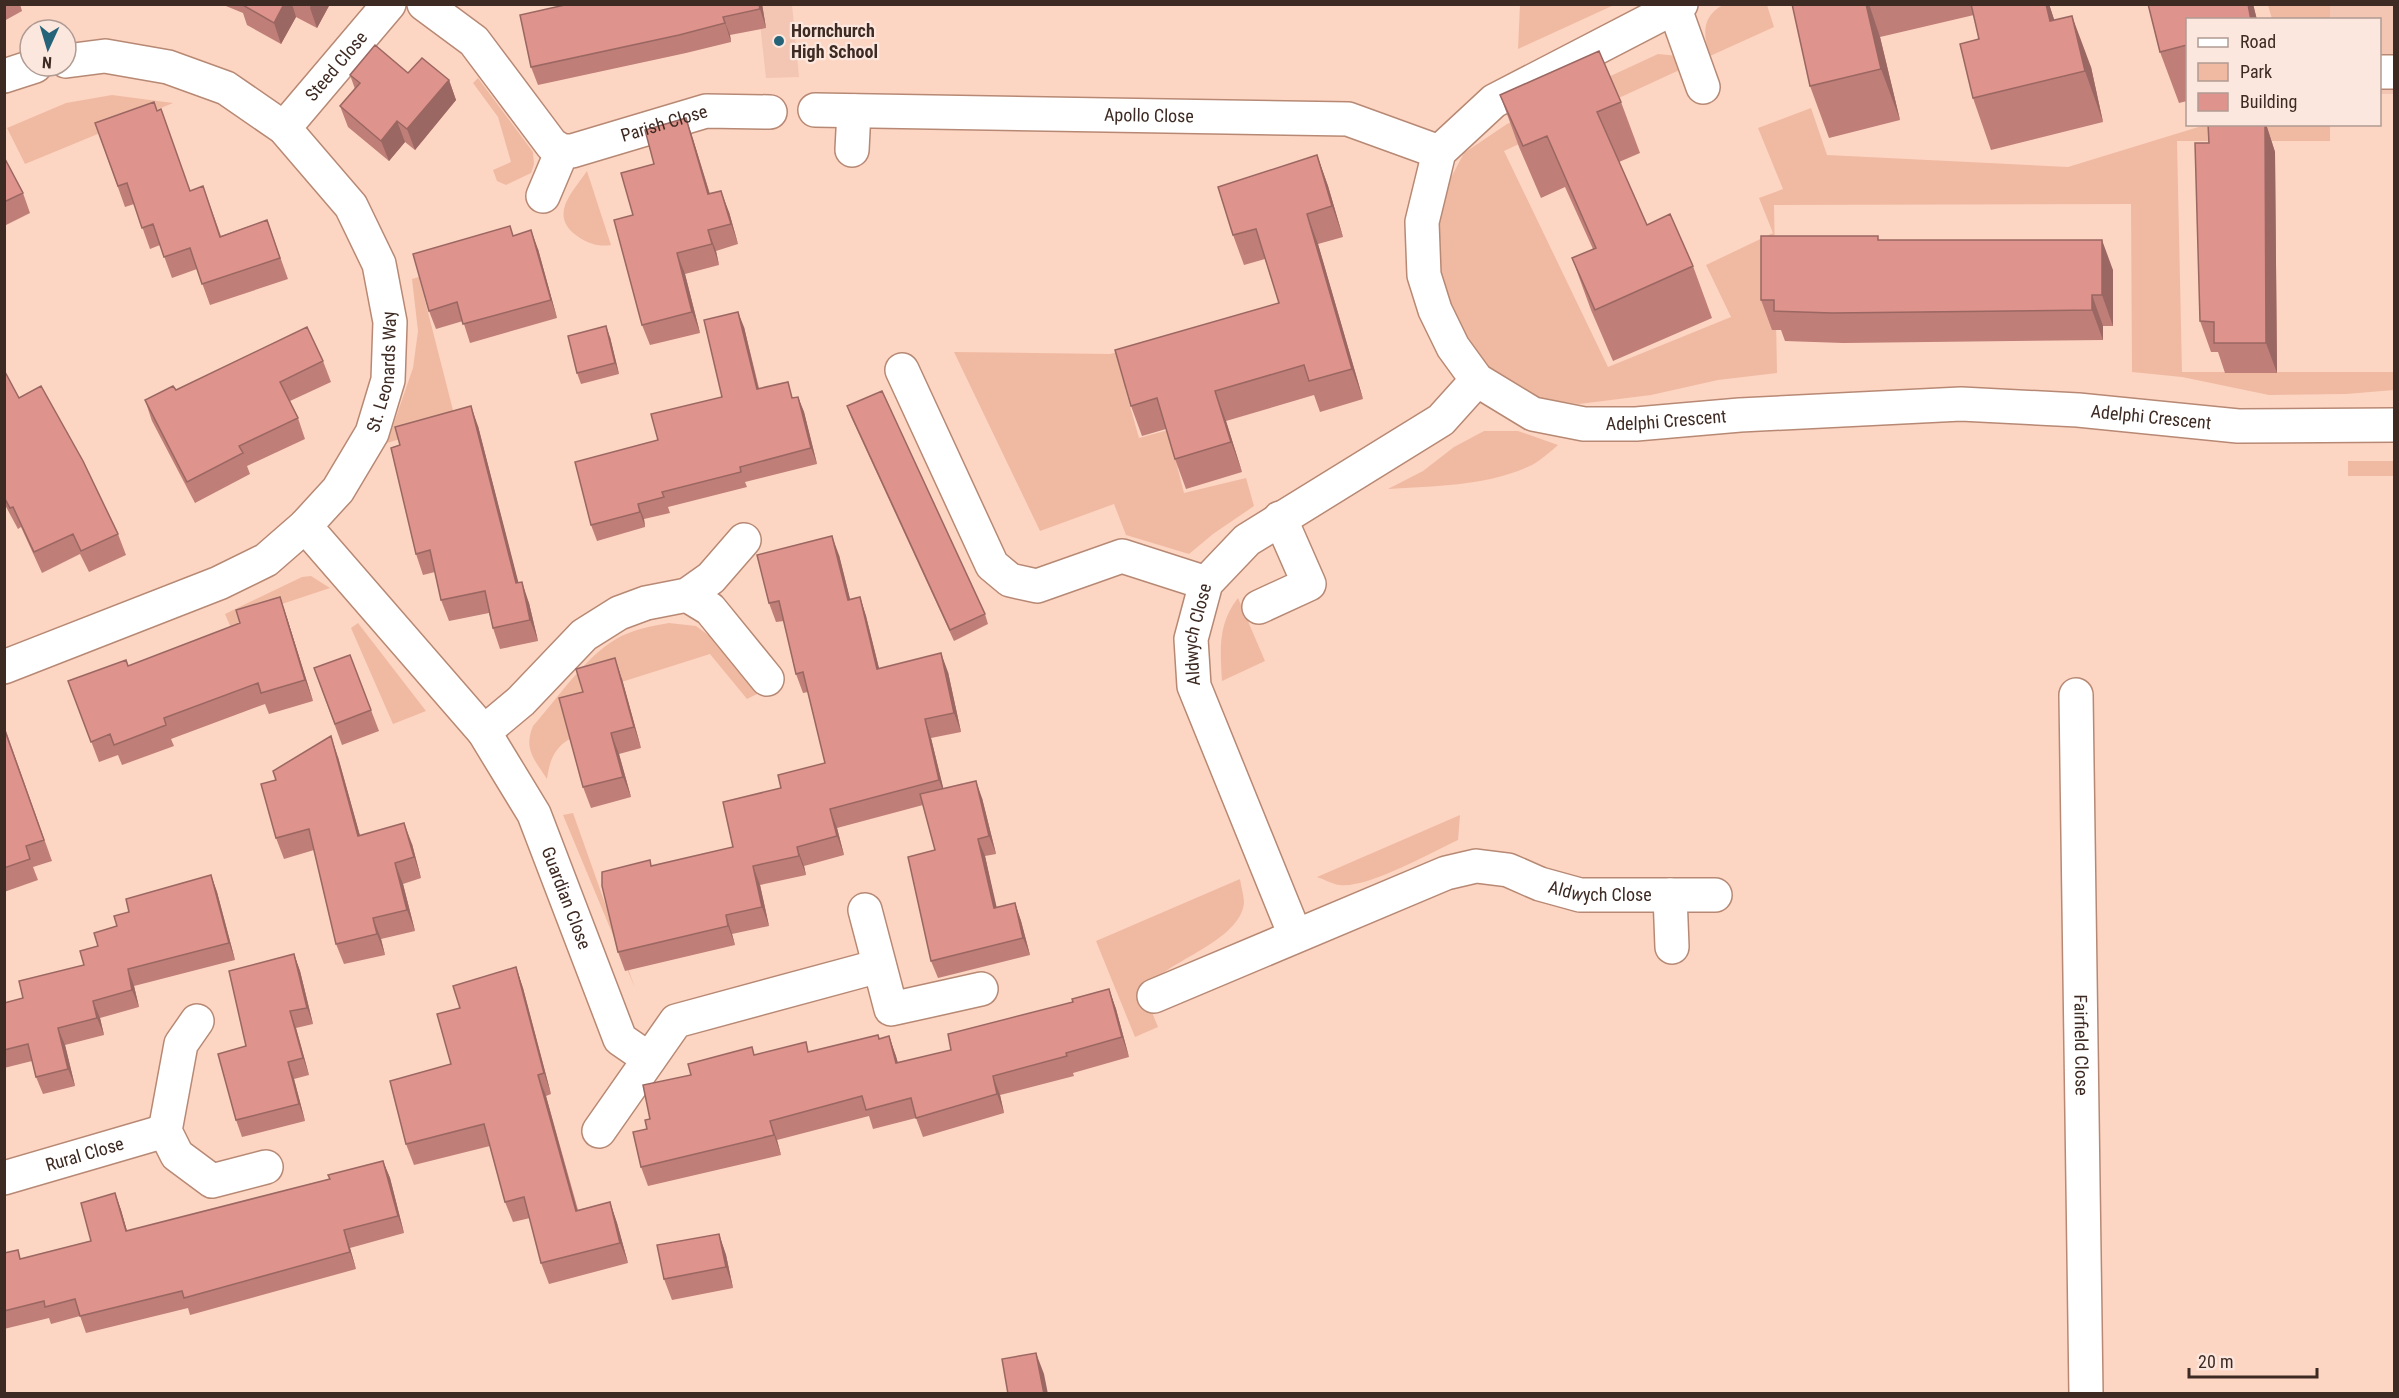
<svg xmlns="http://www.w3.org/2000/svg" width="2399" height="1398" font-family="'Roboto Condensed',sans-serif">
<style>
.built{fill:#f2c6b2}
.green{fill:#f0baa2}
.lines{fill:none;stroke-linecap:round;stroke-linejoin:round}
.minor-casing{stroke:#b78974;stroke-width:36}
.minor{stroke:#fff;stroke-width:33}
.wall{fill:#bf7e78}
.shaded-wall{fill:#9b6762}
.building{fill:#de938c;stroke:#9b6762;stroke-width:1.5}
.poi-dot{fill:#256379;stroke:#fce7de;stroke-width:2}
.labels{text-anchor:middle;stroke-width:4.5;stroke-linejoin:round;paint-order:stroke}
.poi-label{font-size:18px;font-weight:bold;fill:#3d2a22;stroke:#fce7de;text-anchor:start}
.street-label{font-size:18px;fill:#3d2a22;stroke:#fce7de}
</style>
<rect width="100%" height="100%" fill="#fdd5c3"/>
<path class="built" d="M758 5H792L799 77 766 78Z
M2330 5H2394V94H2380V20H2330Z"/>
<path class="green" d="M1520 5 1613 4 1614 5 1518 49Z
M1723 5H1767L1774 27 1710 56C1703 35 1701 17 1723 5Z
M2268 5H2330V19H2272Z
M1658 54 1679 56 1686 67 1504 151 1608 367 1731 317 1706 265 1773 233 1759 198 1783 189 1758 128 1811 108 1827 155 2068 167 2205 125H2330V141H2177L2182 372H2394V390L2346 394 2269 395 2182 377 2132 372 2131 204 1774 205 1777 373 1718 380 1651 395 1579 404 1541 399 1515 387 1493 374 1475 355 1450 319 1434 249 1446 187 1464 153 1507 124Z
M478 78 533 152 534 164 531 173 506 185 497 181 493 170 511 162 498 117 473 83Z
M112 95 173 103 25 164 7 128 66 103Z
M587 171 611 245C599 247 590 244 580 238 547 217 571 194 587 171Z
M419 277 456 422 387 443 413 368 418 331 412 279Z
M1133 348 1125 388 1139 438 1168 430 1184 493 1246 478 1254 506 1213 534 1189 554 1126 535 1114 504 1040 531 954 352 1110 354Z
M1484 431H1518L1558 445C1550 452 1541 460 1532 465 1488 486 1436 486 1388 489L1423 471 1454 447Z
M2348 461H2394V476H2348Z
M311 576 330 588 246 616 247 622 231 628 225 614 302 577Z
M1238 598 1265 661 1222 681C1220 649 1218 623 1238 598Z
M358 623 426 711 393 724 351 628Z
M669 623 696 626 718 642 759 693 747 699 710 654 590 692 575 736C555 746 550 758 547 779 535 760 523 750 533 726 558 698 583 659 616 639 631 630 651 626 669 623Z
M573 813 635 988 563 815Z
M1460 815 1458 840C1430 853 1367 889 1339 885 1332 884 1324 879 1317 877Z
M1240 879C1241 886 1244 896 1244 903 1240 941 1169 960 1147 987L1149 1005 1158 1027 1135 1037 1096 941Z"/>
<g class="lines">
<defs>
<g id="minor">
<path id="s1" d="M424 4 474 41 552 145 562 151H572L706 111 770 112"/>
<path id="s2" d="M1681 4 1494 101 1439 152 1422 222 1424 275 1435 310 1453 347 1477 380 1533 414 1584 424H1636L1740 415 1961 404 2078 410 2238 426 2394 425"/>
<path d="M1675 9 1703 87"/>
<path d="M2380 72H2394"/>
<path d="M4 76 35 66"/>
<path id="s3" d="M815 110 1348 119 1439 152"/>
<path id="s4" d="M284 128 389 4"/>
<path d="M852 150 854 111"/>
<path d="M543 196 562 151"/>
<path d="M902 370 992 565 1010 580 1037 586 1122 556 1206 583"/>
<path id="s5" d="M305 526 484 732 534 814 620 1039 649 1059"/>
<path d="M687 595 710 609 767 679"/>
<path d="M1259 607 1309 584 1280 518"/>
<path id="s6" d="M4 667 219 583 266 560 305 526 338 490 372 433 388 380 390 322 379 264 351 206 284 128 226 88 168 67 105 56 66 61"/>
<path id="s7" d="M2076 695 2086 1394"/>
<path d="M484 732 521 701 584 635 619 613 646 603 687 595 711 578 744 540"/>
<path d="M1670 895 1672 947"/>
<path d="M865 910 891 1009 981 989"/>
<path id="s8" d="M1295 935 1194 686 1191 639 1206 583 1247 540 1441 420 1477 380"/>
<path id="s9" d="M1154 996 1446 873 1476 866 1508 870 1540 884 1580 895H1715"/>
<path d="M197 1021 181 1044 165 1131 177 1155 212 1181 266 1167"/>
<path d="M599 1131 676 1021 879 966"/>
<path id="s10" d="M4 1178 165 1131"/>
</g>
</defs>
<use href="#minor" class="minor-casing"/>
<use href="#minor" class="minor"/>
</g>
<path class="wall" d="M4 4H20L22 11 4 21Z
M221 4H330L317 28 296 17 281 44 247 25 243 13Z
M762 4 766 28 730 35 731 42 686 53 538 85 531 67Z
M1792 4H2049L2054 20 2091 67 2103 122 1991 150 1973 98 1979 39 1974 15 1880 37 1900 120 1829 138 1810 86Z
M2148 4H2253L2257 20H2187V101L2179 103 2160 52Z
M408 73 449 80 456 100 415 150 405 142 389 161 348 127 340 106 355 89 350 75Z
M1500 95 1621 102 1640 153 1619 162 1647 225 1693 266 1712 318 1613 361 1591 310 1572 258 1593 249 1565 187 1541 198 1519 147Z
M686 118 693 139 710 194 729 212 738 244 716 251 719 265 685 274 700 333 650 345 642 325 633 215 654 164Z
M95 123 190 191 203 186 221 236 267 220 288 279 210 305 197 269 172 278 160 245 150 249 134 204 125 207Z
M2208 124H2266L2275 152 2277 373H2225L2218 352H2211L2200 321 2209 143Z
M1317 155 1328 186 1343 237 1318 244 1363 399 1320 412 1314 395 1226 421 1242 472 1186 489 1175 459 1166 429 1142 436 1131 406 1279 303 1265 259 1244 265 1233 235Z
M4 157 23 193 30 213 4 226Z
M514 235 538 249 557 318 470 343 463 321 436 329 429 311Z
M1880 240 2113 270V326H2103V340L1843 343 1785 341 1781 330H1772L1761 300Z
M744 327 759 388 794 398 798 397 804 412 817 464 745 482 747 487 668 507 670 513 644 519 645 527 597 541 591 525 722 397Z
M610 337 619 374 581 384 577 373Z
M323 361 331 382 290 401 298 418 305 439 247 466 250 474 195 503 152 421 145 400 176 390Z
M4 370 19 398 118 534 126 555 89 572 80 554 42 573 21 527 18 529 4 503Z
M847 406 985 614 988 624 954 641 851 417Z
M478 426 518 583 529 603 538 641 500 649 493 628 489 613 449 621 441 600 435 572 423 575 416 554Z
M839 555 850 599 860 597 866 616 879 669 948 672 961 732 931 738 943 788 982 798 996 854 985 856 996 908 1015 903 1021 921 1030 955 938 978 931 961 935 850 923 805 837 828 844 855 804 866 806 875 760 885 769 926 732 934 735 945 625 971 618 952 652 866 733 847 781 788 825 763 808 692 803 693 796 674 784 621 776 622 769 603Z
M280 597 287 618 313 701 269 714 265 704 171 739 174 746 122 765 118 755 99 762 68 681 128 666 240 623Z
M350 655 379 731 342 745 314 668Z
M622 679 641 748 619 754 631 797 591 808 583 787Z
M5 728 52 861 33 867 38 880 4 892Z
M338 757 360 836 412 844 421 878 403 884 415 931 381 939 385 955 344 964 336 944 314 850 284 859 276 838V780Z
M211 875 217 892 235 960 134 986 139 1007 100 1018 104 1035 65 1045 75 1086 43 1094 36 1077 32 1061 4 1068V1003L23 998 84 965 98 946 129 912Z
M294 954 300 971 313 1024 296 1028 309 1075 294 1079 305 1121 242 1137 236 1120 246 1046Z
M516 967 523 988 551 1094 546 1096 578 1210 610 1202 617 1223 628 1263 549 1284 541 1263 530 1218 513 1222 505 1202 490 1146 414 1165 406 1144 451 1064 460 1008Z
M1109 989 1116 1009 1129 1057 1073 1073 1074 1076 1000 1095 1004 1113 923 1137 916 1118 873 1129 869 1116 777 1140 781 1155 648 1186 641 1167 647 1129 650 1119 691 1075 755 1055 809 1052 878 1035 880 1039 889 1036 898 1063 951 1050 1073 1002Z
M383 1161 390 1178 404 1233 350 1248 356 1269 190 1315 188 1308 86 1333 80 1316 51 1324 49 1318 4 1329V1253L21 1259 91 1241 115 1193 121 1210 127 1231 330 1179Z
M719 1234 726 1255 733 1288 672 1300 664 1279Z"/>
<path class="shaded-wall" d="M284 4H292L296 17 281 44 274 23Z
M311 4H330L317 28 310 8Z
M759 4H762L766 28 760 9Z
M1866 4H1869L1880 37 1900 120 1881 69Z
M2046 4H2049L2059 34 2050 21Z
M2248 4H2253L2257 20H2251Z
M2072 16 2091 67 2103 122 2085 71Z
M723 17 730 35 731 42 725 23Z
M449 80 456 100 415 150 407 129Z
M686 118 693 139 716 215 708 194Z
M397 121 405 142 389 161 381 141Z
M2265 124H2266L2275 152 2277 373 2266 343Z
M1317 155 1328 186 1343 237 1332 206Z
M721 191 729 212 738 244 731 224Z
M1307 214 1318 244 1363 399 1352 369Z
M531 230 538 249 557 318 551 300Z
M708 230 716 251 719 265 712 244Z
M2102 240 2113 270V326L2102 295Z
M677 253 685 274 700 333 692 312Z
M2092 295 2103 326V340L2092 310Z
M738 312 744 327 762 404 757 389Z
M606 326 610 337 619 374 615 363Z
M1215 391 1226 421 1242 472 1231 442Z
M798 397 804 412 817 464 811 448Z
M471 406 478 426 524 604 516 583Z
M638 504 644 519 645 527 640 512Z
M832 536 839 555 855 619 848 600Z
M522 582 529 603 538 641 530 620Z
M280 597 287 618 313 701 305 680Z
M860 597 866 616 884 688 877 669Z
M941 653 948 672 961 732 954 713Z
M615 658 622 679 641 748 634 727Z
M925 719 931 738 946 799 939 780Z
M611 733 619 754 631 797 623 777Z
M331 736 338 757 366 857 358 836Z
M976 781 982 798 996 854 989 836Z
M830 809 837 828 844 855 837 836Z
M404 823 412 844 421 878 414 857Z
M978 839 985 856 1001 926 994 908Z
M797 847 804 866 806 875 799 856Z
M395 863 403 884 415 931 407 910Z
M753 866 760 885 769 926 762 907Z
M211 875 217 892 235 960 229 943Z
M1015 903 1021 921 1030 955 1023 938Z
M726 915 732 934 735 945 728 926Z
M373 918 381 939 385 955 377 934Z
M294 954 300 971 313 1024 307 1008Z
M516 967 523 988 551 1094 544 1073Z
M128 969 134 986 139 1007 132 990Z
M1109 989 1116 1009 1129 1057 1122 1037Z
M93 1001 100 1018 104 1035 97 1018Z
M290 1011 296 1028 309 1075 303 1058Z
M58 1028 65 1045 75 1086 68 1069Z
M889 1036 896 1056 903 1082 896 1063Z
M288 1062 294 1079 305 1121 299 1104Z
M538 1075 546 1096 583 1232 576 1211Z
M993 1076 1000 1095 1004 1113 997 1094Z
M770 1121 777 1140 781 1155 774 1135Z
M383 1161 390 1178 404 1233 398 1216Z
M115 1193 121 1210 132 1248 126 1231Z
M610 1202 617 1223 628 1263 620 1243Z
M344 1230 350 1248 356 1269 350 1252Z
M719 1234 726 1255 733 1288 726 1267Z
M1036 1353 1044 1374 1048 1394H1044Z"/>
<path class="building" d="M241 4H284L274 23Z
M569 4H759L760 9 723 17 725 23 679 35 531 67 520 15Z
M1792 4H1866L1881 69 1810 86Z
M1971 4H2046L2050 21 2072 16 2085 71 1973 98 1960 44 1979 39Z
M2148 4H2248L2251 20H2187V45L2160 52Z
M375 45 408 73 422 58 449 80 407 129 397 121 381 141 340 106 360 83 350 75Z
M1599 51 1621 102 1597 112 1647 225 1670 214 1693 266 1595 310 1572 258 1596 248 1547 136 1523 146 1500 95Z
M154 102 157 111 161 109 190 191 203 186 220 237 267 220 280 258 202 284 190 248 164 257 153 224 142 228 127 183 118 186 95 123Z
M686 118 708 194 721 191 731 224 708 230 712 244 677 253 692 312 642 325 614 220 633 215 621 173 654 164 645 130Z
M2208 124H2265L2266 343H2214V322L2200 321 2195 143H2209Z
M1317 155 1332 206 1307 214 1352 369 1309 381 1304 365 1215 391 1231 442 1175 459 1157 398 1131 406 1115 350 1279 303 1256 229 1233 235 1218 187Z
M4 157 23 193 4 202Z
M510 226 513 236 531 230 551 300 463 324 457 302 429 311 413 254Z
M1761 236H1878V240H2102V295H2092V310L1832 313 1774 311V300H1761Z
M738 312 757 389 788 382 792 398 798 397 811 448 740 467 741 472 662 492 664 497 638 504 640 512 591 525 575 462 658 440 651 414 722 397 704 320Z
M606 326 615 363 577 373 568 336Z
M307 327 323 361 280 382 298 418 239 446 243 453 187 482 145 400 173 386 176 390Z
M4 370 19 398 41 386 83 461 118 534 81 551 73 534 34 552 13 507 10 508 4 497Z
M882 391 985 614 950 630 847 406Z
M471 406 516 583 522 582 530 620 493 628 485 591 441 600 430 550 416 554 391 448 400 445 395 427Z
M832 536 848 600 860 597 877 669 941 653 954 713 925 719 939 780 830 809 837 836 797 847 799 856 753 866 762 907 726 915 728 926 618 952 602 886V872L650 860 651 866 733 847 723 802 781 788 778 775 825 763 803 672 796 674 779 601 769 603 757 555Z
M280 597 305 680 261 693 258 683 164 718 166 725 114 745 110 734 91 742 68 681 126 660 128 666 240 623 236 610Z
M350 655 371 710 335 724 314 668Z
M615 658 634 727 611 733 623 777 583 787 559 698 583 692 576 669Z
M4 728 44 840 26 846 30 859 4 868Z
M331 736 358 836 404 823 414 857 395 863 407 910 373 918 377 934 336 944 309 829 276 838 261 784 276 780 273 771Z
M976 781 989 836 978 839 994 908 1015 903 1023 938 931 961 908 857 935 850 920 794Z
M211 875 229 943 128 969 132 990 93 1001 97 1018 58 1028 68 1069 36 1077 28 1044 4 1050V1003L23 998 19 981 84 965 80 951 98 946 94 933 117 926 114 916 129 912 126 899Z
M294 954 307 1008 290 1011 303 1058 288 1062 299 1104 236 1120 218 1054 246 1046 229 971Z
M516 967 544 1073 538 1075 576 1211 610 1202 620 1243 541 1263 524 1197 505 1202 484 1124 406 1144 390 1081 451 1064 437 1014 460 1008 453 986Z
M1109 989 1122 1037 1066 1053 1067 1056 993 1076 997 1094 916 1118 911 1098 866 1110 862 1096 770 1121 774 1135 641 1167 633 1132 647 1129 645 1120 650 1119 643 1085 691 1075 688 1064 752 1047 754 1055 806 1042 808 1052 878 1035 879 1039 889 1036 896 1063 951 1050 948 1034 1073 1002 1072 999Z
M383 1161 398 1216 344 1230 350 1252 184 1298 182 1291 80 1316 75 1299 45 1307 44 1301 4 1311V1253L18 1250 20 1259 91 1241 81 1203 115 1193 126 1231 330 1179 328 1175Z
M719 1234 726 1267 664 1279 657 1245Z
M1036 1353 1044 1394H1008L1002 1359Z"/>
<circle class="poi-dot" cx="779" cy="41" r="6"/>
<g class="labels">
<g class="poi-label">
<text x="791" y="37">Hornchurch<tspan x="791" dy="21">High School</tspan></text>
</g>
<g class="street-label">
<text dy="6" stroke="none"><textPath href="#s4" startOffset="81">Steed Close</textPath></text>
<text dy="6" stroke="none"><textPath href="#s3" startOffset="334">Apollo Close</textPath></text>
<text dy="6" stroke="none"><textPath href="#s1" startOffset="310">Parish Close</textPath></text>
<text dy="6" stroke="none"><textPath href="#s6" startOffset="513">St. Leonards Way</textPath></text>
<text dy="6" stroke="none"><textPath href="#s2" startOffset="1215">Adelphi Crescent</textPath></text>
<text dy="6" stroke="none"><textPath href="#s2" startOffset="729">Adelphi Crescent</textPath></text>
<text dy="6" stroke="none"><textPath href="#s8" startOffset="321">Aldwych Close</textPath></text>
<text dy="6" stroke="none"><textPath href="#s9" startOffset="476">Aldwych Close</textPath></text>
<text dy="6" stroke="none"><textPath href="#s5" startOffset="459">Guardian Close</textPath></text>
<text dy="6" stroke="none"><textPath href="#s7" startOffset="350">Fairfield Close</textPath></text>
<text dy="6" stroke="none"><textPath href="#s10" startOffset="84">Rural Close</textPath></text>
</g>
</g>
<rect width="2399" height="1398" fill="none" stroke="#3d2a22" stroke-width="12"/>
<rect x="2186" y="18" width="195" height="108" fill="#fce7de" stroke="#b09b93" stroke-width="1.5"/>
<rect x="2198" y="38" width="30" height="9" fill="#ffffff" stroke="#b09b93" stroke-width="1.5"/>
<text x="2240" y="48" font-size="18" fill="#3d2a22">Road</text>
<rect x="2198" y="63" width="30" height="18" fill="#f0baa2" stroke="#b09b93" stroke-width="1.5"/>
<text x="2240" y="78" font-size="18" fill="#3d2a22">Park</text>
<rect x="2198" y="93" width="30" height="18" fill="#de938c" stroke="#b09b93" stroke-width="1.5"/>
<text x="2240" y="108" font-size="18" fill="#3d2a22">Building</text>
<g transform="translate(48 48) rotate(184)"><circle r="28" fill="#fce7de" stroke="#b09b93" stroke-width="1.5"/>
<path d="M0-4.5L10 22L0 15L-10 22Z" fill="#256379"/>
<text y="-9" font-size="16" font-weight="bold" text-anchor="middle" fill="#3d2a22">N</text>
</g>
<path d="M2189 1368v9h128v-9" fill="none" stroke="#3d2a22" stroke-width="3"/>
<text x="2198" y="1368" font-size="18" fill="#3d2a22" stroke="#fce7de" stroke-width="4.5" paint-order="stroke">20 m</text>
</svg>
